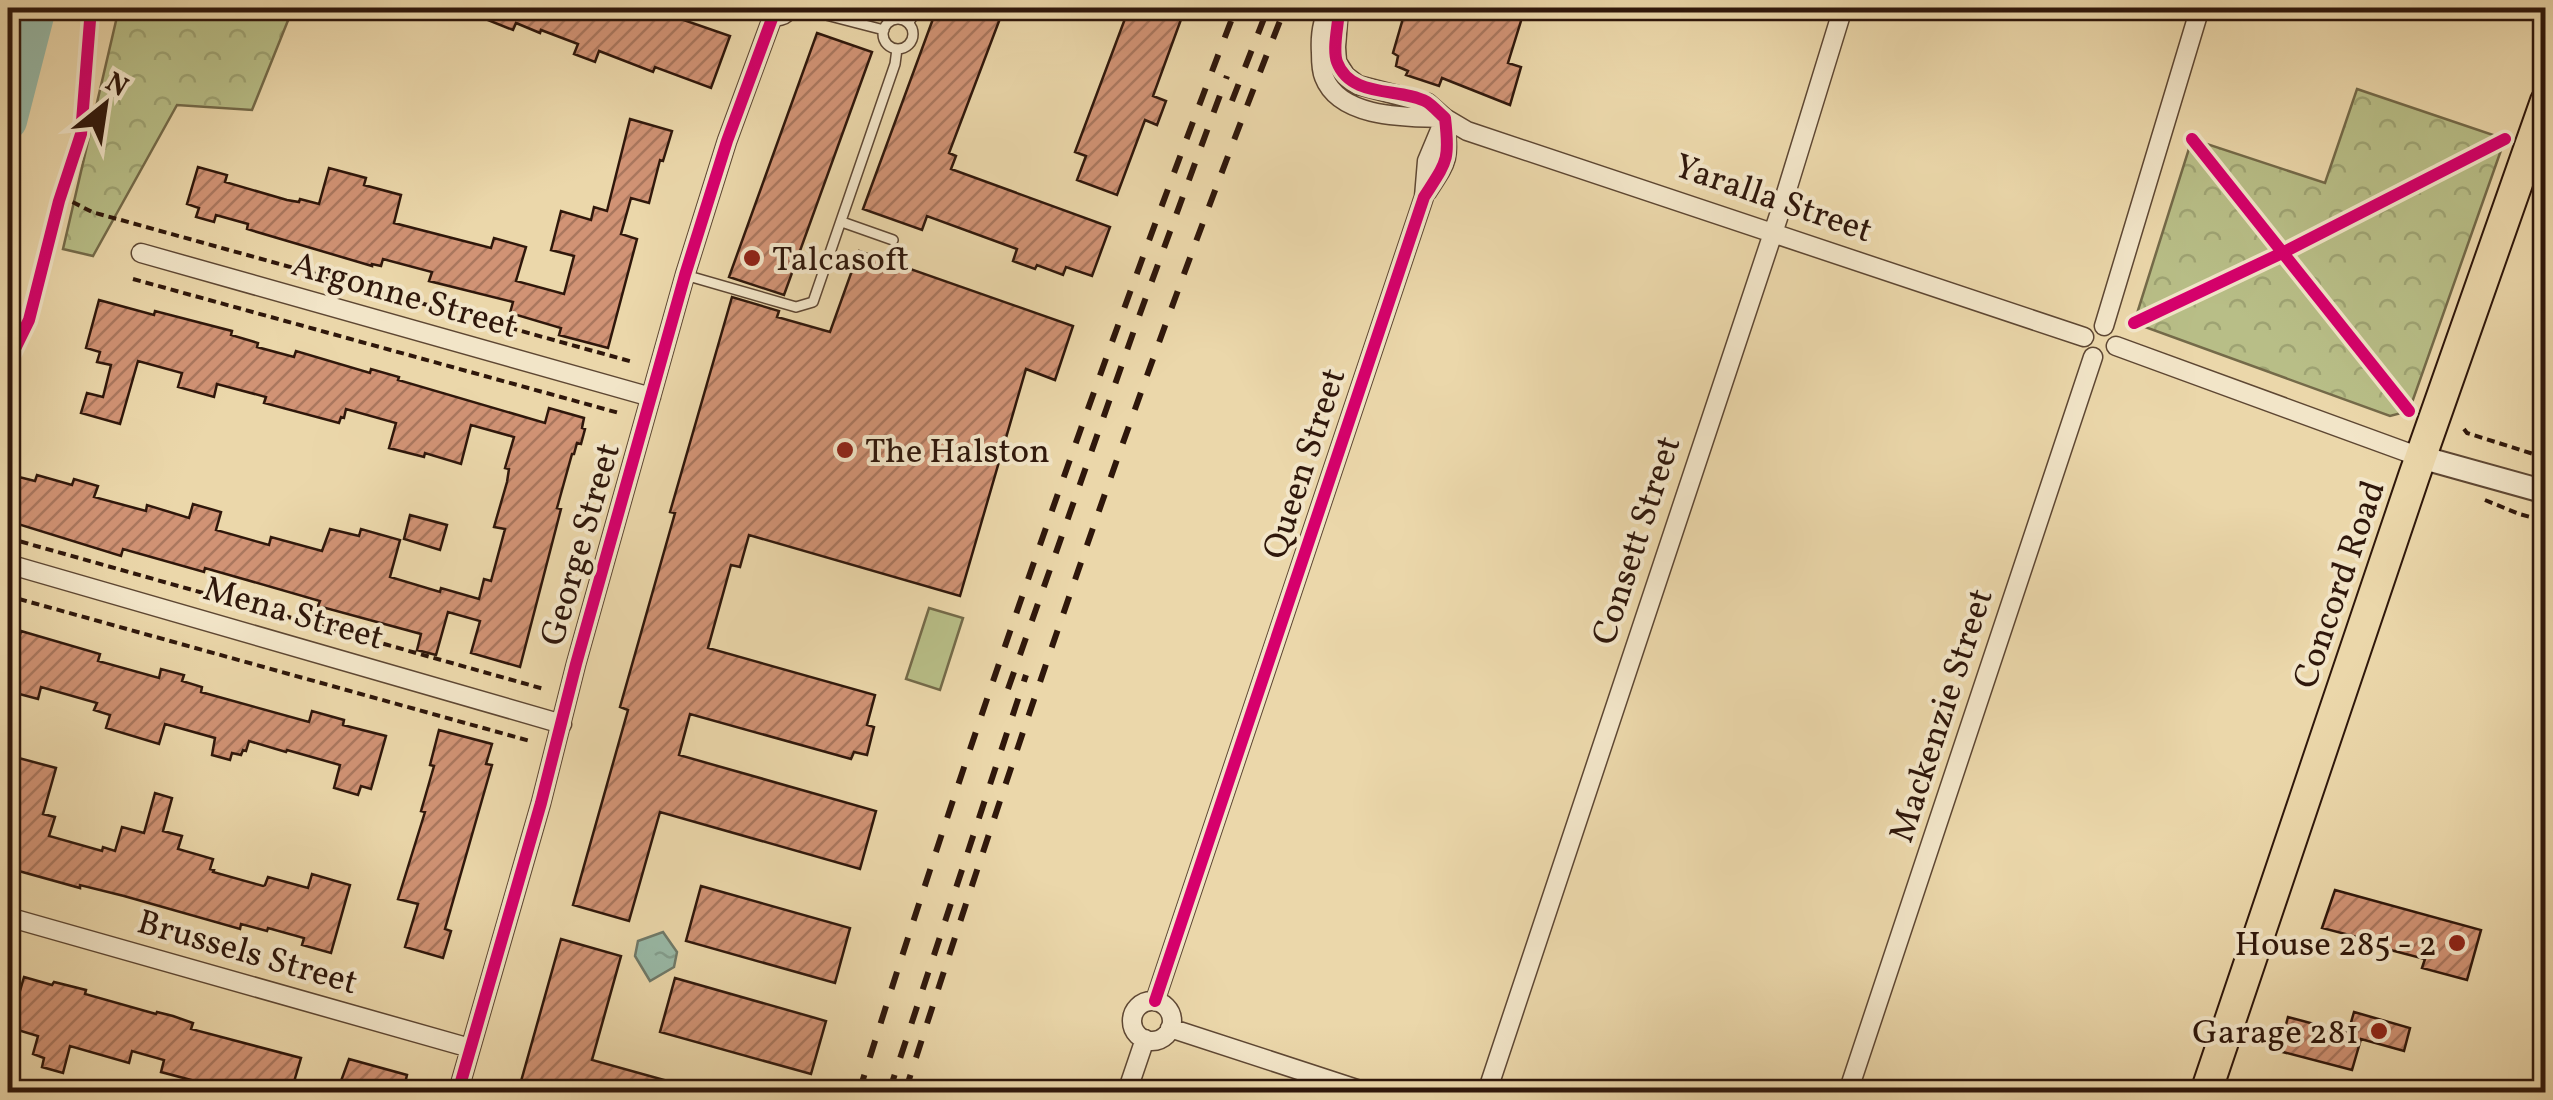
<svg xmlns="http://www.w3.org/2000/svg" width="2553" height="1100" font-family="Vollkorn,serif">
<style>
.forest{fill:url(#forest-crowns);stroke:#746a49;stroke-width:2.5}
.pitch{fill:#b8be87;stroke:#746a49;stroke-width:2.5}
.water{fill:url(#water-ripples);stroke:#6e7969;stroke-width:2.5}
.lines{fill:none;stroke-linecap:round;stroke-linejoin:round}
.river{stroke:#98baa8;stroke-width:38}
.building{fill:url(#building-hatch);stroke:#2f170b;stroke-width:2.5}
.service-casing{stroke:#5e4733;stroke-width:12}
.minor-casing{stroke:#5e4733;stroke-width:21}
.tertiary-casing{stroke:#5e4733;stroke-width:26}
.primary-casing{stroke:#2f170b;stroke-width:34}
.path{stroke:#2f170b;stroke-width:4;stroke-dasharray:8 5;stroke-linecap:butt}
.service{stroke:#f2e5c8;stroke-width:9}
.minor{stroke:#f2e5c8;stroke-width:18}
.tertiary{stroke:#f2e5c8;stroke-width:22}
.primary{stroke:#ebd7aa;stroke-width:30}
.rail{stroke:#2f170b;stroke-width:6;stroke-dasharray:18 18;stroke-linecap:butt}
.cycleway-casing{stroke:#f2e5c8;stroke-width:19}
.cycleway{stroke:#d6006c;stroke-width:12}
.poi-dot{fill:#8f2418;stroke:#f2e5c8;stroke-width:4}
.labels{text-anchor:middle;stroke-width:8;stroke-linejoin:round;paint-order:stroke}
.street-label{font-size:35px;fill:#2f170b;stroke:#f2e5c8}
.poi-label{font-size:35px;fill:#2f170b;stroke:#f2e5c8;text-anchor:start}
</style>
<defs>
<pattern id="forest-crowns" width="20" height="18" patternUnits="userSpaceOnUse" patternTransform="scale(2.5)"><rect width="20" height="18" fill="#b8be87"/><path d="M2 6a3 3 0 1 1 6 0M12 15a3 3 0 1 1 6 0" fill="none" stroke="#9ea373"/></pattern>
<pattern id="water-ripples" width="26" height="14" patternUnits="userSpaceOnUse" patternTransform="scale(2.5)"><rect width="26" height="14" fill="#98baa8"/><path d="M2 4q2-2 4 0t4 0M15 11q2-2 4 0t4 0" fill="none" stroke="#839f8f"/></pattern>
<pattern id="building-hatch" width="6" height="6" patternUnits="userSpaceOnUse" patternTransform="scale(2.5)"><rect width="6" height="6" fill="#d19375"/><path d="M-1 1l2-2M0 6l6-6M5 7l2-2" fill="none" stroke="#aa775e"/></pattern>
</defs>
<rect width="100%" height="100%" fill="#ebd7aa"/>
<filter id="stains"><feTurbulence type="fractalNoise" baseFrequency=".002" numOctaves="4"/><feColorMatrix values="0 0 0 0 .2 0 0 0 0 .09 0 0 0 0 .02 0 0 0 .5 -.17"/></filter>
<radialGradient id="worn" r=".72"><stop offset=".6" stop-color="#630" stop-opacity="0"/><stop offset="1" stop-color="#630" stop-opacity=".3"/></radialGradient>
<path class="forest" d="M119 8H293L252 110 177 105 93 256 63 249Z
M2357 89 2505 139 2409 411 2390 416 2134 323 2192 139 2325 183Z"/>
<path class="pitch" d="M929 608 963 618 940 690 906 679Z"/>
<path class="water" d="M663 932 677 952 674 967 650 981 635 956 638 941Z"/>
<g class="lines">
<path class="river" d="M8 121 37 8"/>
</g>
<path class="building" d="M458 8H649L730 36 711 88 655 67 653 72 599 51 595 62 574 54 578 44 541 30 540 33 516 23 513 30Z
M937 8H1004L949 153 956 156 951 169 1110 227 1092 276 1066 267 1063 275 1037 265 1035 269 1013 261 1017 249 927 216 922 230 863 209Z
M1129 8H1165L1183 14 1153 96 1166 101 1157 125 1145 120 1117 195 1077 180 1086 156 1075 152Z
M1406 8H1525L1508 63 1521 67 1510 105 1442 78 1439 86 1406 75 1408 71 1396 66 1398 56 1393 53Z
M817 33 872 52 784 295 729 277Z
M630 119 672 131 663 161 660 160 649 203 631 198 621 234 637 239 608 348 559 335 561 328 510 313 513 302 429 281 432 272 383 259 381 266 372 264V266L247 229 248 224 216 215 214 222 196 217 199 208 187 204 198 167 227 175 225 182 287 200 299 202 300 199 319 204 329 168 366 178 364 185 401 195 394 223 491 248 494 238 526 247 516 281 564 294 574 256 551 250 561 211 591 220 594 207 607 211Z
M859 251 1073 326 1055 380 1026 369 960 596 749 535 740 567 731 565 708 648 875 695 867 725 874 727 867 755 854 752 851 759 690 714 679 755 876 811 860 869 660 812 629 921 573 905 628 710 620 707 675 513 670 512 732 297 779 311 777 317 830 332Z
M99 300 154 315 155 311 232 331 231 335 258 343 257 347 294 357 296 351 370 373 371 369 399 377 398 380 545 423 549 408 584 418 582 428 585 429 581 444 577 443 574 454H572L557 508 561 509 520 667 471 653 480 621 448 612 436 655 417 650 421 634 318 606 320 601 205 568 204 572 123 549 121 556 8 521 19 477 35 481 37 475 72 485 74 479 98 486 94 497 146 511 147 505 189 518 193 504 221 512 216 530 269 545 271 537 322 551 330 529 359 536 361 529 400 540 390 577 440 592 441 588 479 599 484 579 491 581 505 529 494 527 507 482 509 469 505 468 514 437 471 425 461 464 425 453 424 457 389 448 396 423 346 409 344 418 341 417 339 423 264 403 266 397 217 384 214 397 178 387 182 373 138 361 120 424 81 413 87 393 103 397 111 365 97 362 100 352 86 348Z
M410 515 447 525 440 550 404 539Z
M21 631 100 654 98 661 159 678 161 669 184 675 182 681 202 687 201 692 309 722 312 711 344 720 343 725 386 736 371 789 361 786 358 795 334 788 340 765 287 750 286 752 249 741 246 751 243 750 241 755 232 753 230 760 212 755 215 738 165 724 159 744 106 728 110 715 94 710 97 703 41 687 38 699 8 691V678Z
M439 730 492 744 486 764 492 765 445 929 451 931 443 958 405 947 418 904 398 899 425 812 421 811 434 766 430 765Z
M15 757 56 768 43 814 55 817 49 836 102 851 103 847 115 851 122 827 144 833 155 793 172 798 163 831 182 836 178 849 213 859 210 869 214 870 213 872 263 886 265 885 268 877 308 888 312 874 350 885 331 953 302 945 304 938 268 928 267 931 241 924 240 929 124 896 80 885V888L8 868V783Z
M701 886 850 928 835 983 686 941Z
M2335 890 2481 930 2467 980 2422 968 2425 959 2383 948 2384 944 2322 928Z
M561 939 621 956 592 1060 689 1087 688 1092H518Z
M24 977 52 985 54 982 86 990 85 994 156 1014 157 1012 173 1016 193 1023 191 1029 301 1058 291 1092H261L224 1082 221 1092H204L206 1084 161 1072 164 1060 132 1051 129 1063 70 1046 63 1073 42 1067 44 1058 33 1054 38 1036 8 1027V995L18 998Z
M675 978 826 1021 811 1074 660 1032Z
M2354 1012 2410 1028 2404 1051 2361 1039 2352 1070 2279 1051 2288 1017 2348 1033Z
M349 1059 407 1075 403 1092H337Z"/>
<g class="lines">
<defs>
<path id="service" d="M799 8 884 30
M883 34a15 15 0 1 1 30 0a15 15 0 1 1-30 0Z
M908 23 919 8
M842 222 893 240
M685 275 796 307 813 302 895 64 897 49"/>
<path id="minor" d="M763 8 768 14C777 18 785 17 789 8
M1330 8C1321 21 1320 37 1321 53 1321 60 1321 70 1324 77 1340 119 1408 117 1445 118
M1339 8 1336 47 1337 62 1346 76 1358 85 1428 103 1445 118 1467 131 2084 337
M1427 192C1447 161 1450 160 1445 124
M141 253 651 397
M2104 326 2200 8
M2116 346 2420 457
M8 564 562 724
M8 917 470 1048
M1155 1001 1424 197 1427 161 1445 118
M1132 1021a20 20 0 1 1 40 0a20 20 0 1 1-40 0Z
M1170 1028 1366 1092
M458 1092 541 803 576 664 685 275 727 141 773 16
M1127 1092 1145 1039
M1487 1092 1782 206 1843 8
M1848 1092 2093 357"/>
<path id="tertiary" d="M2420 457 2546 492"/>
<path id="primary" d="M2206 1092 2414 476 2546 101"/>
</defs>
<use href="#service" class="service-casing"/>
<use href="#minor" class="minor-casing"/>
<use href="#tertiary" class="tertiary-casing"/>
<use href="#primary" class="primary-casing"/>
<path class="path" d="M61 196 92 212 633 362
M133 279 619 413
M2464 429 2467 433 2546 458
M2485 500 2519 514 2546 521
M8 538 544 689
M19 599 530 741"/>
<use href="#service" class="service"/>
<use href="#minor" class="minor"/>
<use href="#tertiary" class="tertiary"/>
<use href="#primary" class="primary"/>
<path class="rail" d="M1232 101 1268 8
M1008 689 1138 319 1227 76
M859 1092C973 727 1100 365 1236 8
M889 1092 1026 675
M905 1092C1022 727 1145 365 1285 8"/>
<defs>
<path id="cycleway" d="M2192 139 2409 411
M2134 323 2282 253 2505 139
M8 363 29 320 59 201 81 134 91 8
M1155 1001 1424 197C1447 161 1450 161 1445 118 1439 113 1433 106 1427 102 1400 87 1351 99 1337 62 1332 48 1339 23 1339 8
M458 1092 541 803 576 664 685 275 727 141 773 16"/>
</defs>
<use href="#cycleway" class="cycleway-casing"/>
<use href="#cycleway" class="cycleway"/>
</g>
<g class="poi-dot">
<circle cx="752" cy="258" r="10"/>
<circle cx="845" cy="450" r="10"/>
<circle cx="2457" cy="943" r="10"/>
<circle cx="2379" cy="1031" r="10"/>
</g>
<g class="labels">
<g class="street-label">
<text transform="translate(1774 197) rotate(19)" y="12">Yaralla Street</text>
<text transform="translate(405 294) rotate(16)" y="12">Argonne Street</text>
<text transform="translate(1303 463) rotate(-72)" y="12">Queen Street</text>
<text transform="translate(1635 540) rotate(-72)" y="12">Consett Street</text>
<text transform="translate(579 544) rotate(-74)" y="12">George Street</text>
<text transform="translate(2338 584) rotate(-71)" y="12">Concord Road</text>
<text transform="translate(294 612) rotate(16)" y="12">Mena Street</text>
<text transform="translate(1940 715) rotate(-72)" y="12">Mackenzie Street</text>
<text transform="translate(248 951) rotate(16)" y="12">Brussels Street</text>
</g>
<g class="poi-label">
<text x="772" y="270">Talcasoft</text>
<text x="865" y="462">The Halston</text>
<text x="2437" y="955" text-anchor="end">House 285 - 2</text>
<text x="2359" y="1043" text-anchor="end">Garage 281</text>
</g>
</g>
<rect width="2553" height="1100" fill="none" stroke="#ebd7aa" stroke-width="40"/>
<rect x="10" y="10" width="2533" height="1080" fill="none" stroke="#2f170b" stroke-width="5"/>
<rect x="20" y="20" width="2513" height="1060" fill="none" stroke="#2f170b" stroke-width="2.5"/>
<g transform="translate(105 105) rotate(30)" stroke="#f2e5c8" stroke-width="8" paint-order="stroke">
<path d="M0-8L18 38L0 25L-18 38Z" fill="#2f170b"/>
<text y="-15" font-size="28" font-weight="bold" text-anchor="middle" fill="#2f170b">N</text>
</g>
<rect width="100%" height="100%" filter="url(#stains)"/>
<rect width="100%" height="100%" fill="url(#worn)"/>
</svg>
